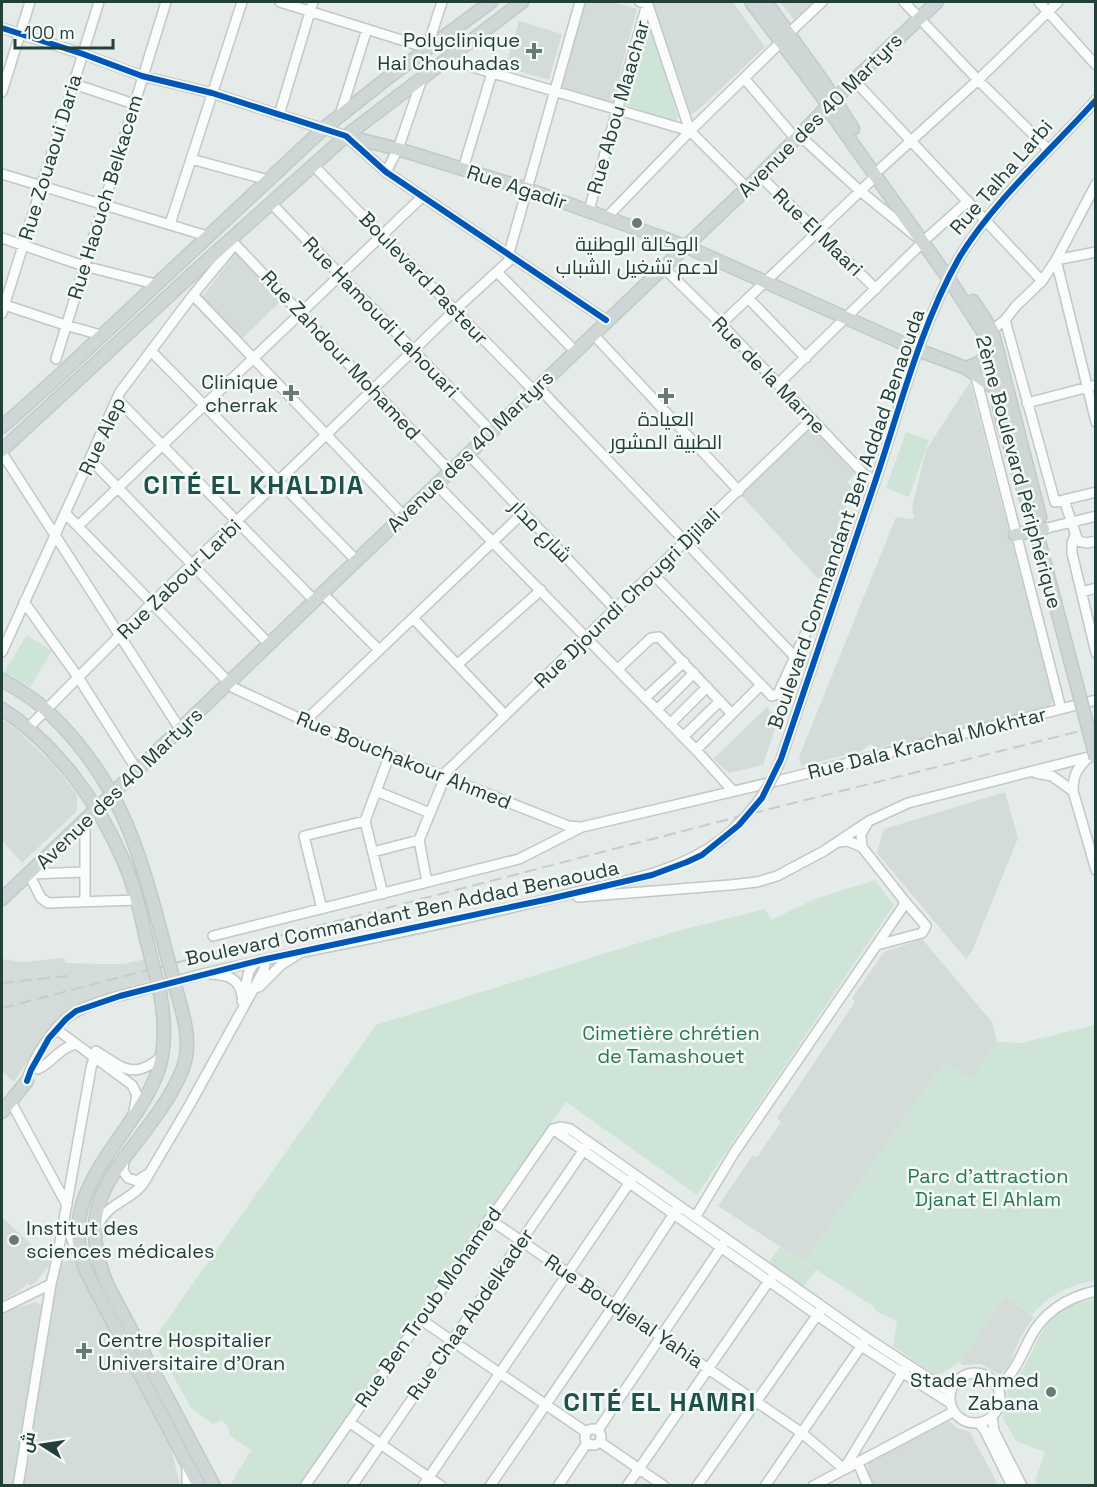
<svg xmlns="http://www.w3.org/2000/svg" width="1097" height="1487" font-family="'Space Grotesk',Cairo,sans-serif">
<style>
.built{fill:#d3dcd9}
.green{fill:#cee4d7}
.lines{fill:none;stroke-linecap:round;stroke-linejoin:round}
.minor-casing{stroke:#c2c8c6;stroke-width:12}
.major-casing{stroke:#c1cac8;stroke-width:15}
.minor{stroke:#fbfcfc;stroke-width:9}
.major{stroke:#ced7d5;stroke-width:12}
.rail{stroke:#c7ccca;stroke-width:2;stroke-dasharray:12 6;stroke-linecap:butt}
.minor-bridge-casing{stroke:#c2c8c6;stroke-width:12;stroke-linecap:butt}
.major-bridge-casing{stroke:#c1cac8;stroke-width:15;stroke-linecap:butt}
.minor-bridge{stroke:#fbfcfc;stroke-width:9}
.major-bridge{stroke:#ced7d5;stroke-width:12}
.cycleway-casing{stroke:#f4f9f7;stroke-width:10}
.cycleway{stroke:#0057b8;stroke-width:6}
.poi-dot{fill:#667b77;stroke:#f4f9f7;stroke-width:2}
.labels{text-anchor:middle;stroke-width:5;stroke-linejoin:round;paint-order:stroke}
.poi-label{font-size:20px;fill:#223f3a;stroke:#f4f9f7;text-anchor:end}
.street-label{font-size:20px;fill:#223f3a;stroke:#f4f9f7}
.park-label{font-size:20px;fill:#2a7850;stroke:#f4f9f7}
.district-label{font-size:26px;font-weight:bold;letter-spacing:1.5px;fill:#1d524a;stroke:#f4f9f7}
</style>
<rect width="100%" height="100%" fill="#e5ebe9"/>
<path class="built" d="M583 2H612L637 9 612 104 558 88Z
M652 2H733L765 47 697 111 691 114Z
M780 2H814L795 21Z
M519 21 562 34 549 80 505 67Z
M237 251 284 298 241 340 200 300Z
M970 382 1053 701 1047 709 878 748 870 744 862 751 801 766 799 757 896 517 910 519 914 518 912 508 926 450Z
M810 426 855 474 847 482 852 487 843 517 839 521 841 524 826 576 822 583 741 495Z
M767 707 778 720 763 765 729 773 713 759Z
M2 719 17 730 54 765 77 795V811L22 863 2 841Z
M1005 792 1018 838 972 951 966 959 877 853 884 829Z
M922 939 992 1022 997 1042 971 1079 943 1063 804 1262 718 1206 753 1155 757 1157 781 1122 777 1118 855 1002 852 998 884 952Z
M64 958 65 963 96 964H124L145 959 149 980 66 1013 47 1030 14 1082 2 1071V959L23 962Z
M2 1217 51 1263 35 1283 29 1286 28 1283 16 1293 2 1301Z
M75 1259 169 1439 180 1485 20 1486 60 1263Z
M1005 1296 1034 1317 1021 1336 1009 1365 1000 1375 981 1364 962 1365 960 1362Z
M35 1302 43 1305 13 1485 2 1486V1313Z
M949 1421 957 1428 970 1432 998 1485H872L866 1471 869 1463Z"/>
<path class="green" d="M649 15 678 118 674 122 624 104Z
M906 432 929 440 909 497 886 488Z
M27 635 52 651 30 687 4 672Z
M875 880 894 905 697 1195 566 1102 300 1485H230L251 1450 229 1435V1428L222 1420 213 1424 191 1408 153 1340 376 1025 677 931 765 909 771 920 815 899Z
M1095 1025V1281C1072 1283 1046 1297 1032 1315L1005 1296 960 1362 937 1376 893 1346 897 1321 877 1312 873 1306 804 1262 943 1062 970 1079 997 1042 1022 1043Z
M780 1247 816 1270 803 1287 769 1262Z
M1095 1299V1485H1037L1035 1481 1045 1452 1016 1441 1002 1416 1007 1405V1388C1043 1356 1031 1308 1095 1299Z"/>
<g class="lines">
<defs>
<path id="minor" d="M280 2 427 48 442 2
M904 2 978 80 1047 148
M1039 2 1096 65
M648 5 690 131 747 188
M2 28 83 54 142 76 212 93 346 136 386 172 606 320
M788 34 822 2
M445 59 690 131
M744 78 795 138
M854 80 1042 281
M74 84 134 104
M2 92 30 2
M279 115 313 2
M340 115 367 29
M191 159 268 180
M313 165 534 391
M463 169 492 73
M880 169 978 80 1058 2
M386 172 398 149 422 79
M2 174 207 236
M759 175 876 289
M271 203 491 431
M589 210 647 4 640 2
M607 217 690 131 781 42
M170 224 242 2
M928 237 968 201
M2 238 84 266 155 284
M231 240 450 471
M1096 252 1056 260 1096 422
M509 253 580 2
M663 267 721 324 866 476 876 480
M497 272 575 351
M193 295 403 515
M748 298 806 358
M2 304 65 325 101 335
M2 313 99 2
M1005 320 1055 502 1096 492
M721 324 876 176
M992 330 1005 320 1016 306 1042 281 1056 260 1096 184
M593 334 739 491
M151 351 356 560
M56 359 166 2
M975 373 1061 709
M778 384 923 242 859 190 798 134
M538 387 795 657
M117 399 314 600
M1027 403 1096 385
M2 453 180 729
M468 454 615 609
M91 460 269 644
M436 484 696 750 732 790
M1064 500 1078 541 1087 543 1096 541
M66 514 234 688 305 721 568 826 580 827
M78 526 423 196
M1043 529 1096 516
M1075 535 1072 543V553L1096 653
M652 573 772 696 778 694 829 582
M1082 592 1096 588
M322 593 379 650
M24 602 78 677 137 770
M413 618 505 715
M2 652 120 392 193 295 231 249V240
M458 664 541 590
M618 669 651 638 659 637 732 714
M645 698 684 662
M657 710 694 673
M305 721 523 513
M670 724 707 687
M28 728 151 604 455 310 513 257
M683 737 720 701
M696 750 761 685
M781 759C813 666 845 573 876 479 901 405 920 327 959 258 992 203 1052 149 1096 100
M1036 773 1052 776 1073 791 1096 870
M442 776 812 419
M376 791 430 813
M1073 791C1073 775 1077 768 1088 758
M838 842 848 841 862 847 861 834 867 824
M373 852 419 840
M85 872 29 874 41 898 48 903 137 900
M427 882 419 840 445 777
M383 894 365 821 390 754
M578 897 730 885 757 882 777 876 824 851 869 821 908 803 1096 755
M85 901V820
M322 909 304 836 365 821
M213 936 519 859 582 827 781 780 1096 700
M877 945 922 933 926 926 903 899
M211 974C228 975 239 978 242 996
M259 987 281 965 297 955
M57 1027 60 1032 132 1085 137 1095 134 1111
M99 1053C125 1070 136 1079 162 1056
M38 1069C53 1062 59 1048 76 1044
M27 1081C31 1060 56 1022 76 1012 98 1000 125 995 149 988 200 974 251 962 303 952 391 935 478 916 565 895 619 882 675 874 721 840
M11 1102 67 1205
M553 1129 861 1346 950 1403
M553 1129 560 1127 570 1129 867 1338 950 1392
M124 1160 123 1171 128 1178 137 1181 146 1175
M696 1216 734 1153 902 908 904 904 903 899 862 847
M489 1219 802 1433 844 1469 907 1365
M65 1222 78 1254
M98 1225C109 1202 130 1201 143 1184L189 1106 264 970 265 965 261 960 254 964 249 971 242 1001
M2 1308 51 1284
M420 1319 586 1432
M950 1398a25 25 0 1 1 50 0a25 25 0 1 1-50 0Z
M998 1387C1014 1374 1020 1358 1029 1340 1042 1313 1067 1297 1096 1291
M992 1417 994 1431 1022 1486
M349 1422 441 1486
M979 1423 985 1431 1012 1486
M585 1437a8 8 0 1 1 16 0a8 8 0 1 1-16 0Z
M598 1430 724 1243
M600 1442 664 1486
M858 1463 868 1486
M187 1467V1486
M18 1486 51 1284 57 1259 91 1068 96 1051
M305 1486 553 1129
M352 1486 586 1147
M423 1486 632 1179
M490 1486 614 1305 677 1209
M558 1486 587 1443
M627 1486 771 1278
M697 1486 820 1311
M765 1486 864 1342
M813 1486 953 1412"/>
<path id="major" d="M751 2 830 107 833 116 951 282 983 332 1002 421 1036 530 1077 686
M766 2 824 83 853 129
M346 136 398 149 527 189 685 246 918 350 966 368 995 388
M973 301 992 330 1040 517
M966 368 979 363 989 353
M2 427 51 383 323 129 385 80 491 2
M2 450 202 265 346 136 522 2
M1015 535 1043 529
M2 680C17 689 34 698 47 711 115 774 139 845 161 933
M2 709C56 744 99 803 124 862 135 887 140 912 146 938
M2 899 747 188 854 80 937 2
M176 989C182 1011 190 1034 186 1057 182 1076 171 1094 160 1110 116 1174 72 1203 108 1286L214 1486
M160 993C165 1020 167 1048 157 1074 130 1142 52 1192 87 1273L199 1486
M2 1112 27 1081"/>
</defs>
<use href="#minor" class="minor-casing"/>
<use href="#major" class="major-casing"/>
<use href="#minor" class="minor"/>
<use href="#major" class="major"/>
<path class="rail" d="M2 983 67 976
M2 1008 710 824 1096 727"/>
<defs>
<path id="minor-bridge" d="M721 840C750 815 767 794 781 759"/>
<path id="major-bridge" d="M1077 686 1096 758
M161 933 176 989
M146 938 160 993"/>
</defs>
<use href="#minor-bridge" class="minor-bridge-casing"/>
<use href="#major-bridge" class="major-bridge-casing"/>
<use href="#minor-bridge" class="minor-bridge"/>
<use href="#major-bridge" class="major-bridge"/>
<defs>
<path id="cycleway" d="M2 28 83 54 142 76 212 93 346 136 386 172 606 320
M27 1081 31 1070 49 1038 66 1019 76 1011 120 996 261 960 549 899 652 875 687 862 702 855 739 825 762 798 781 759C813 666 845 573 876 479 901 405 920 327 959 258 992 203 1052 149 1096 100"/>
</defs>
<use href="#cycleway" class="cycleway-casing"/>
<use href="#cycleway" class="cycleway"/>
</g>
<g class="poi-dot">
<path d="M531 42h6v6h6v6h-6v6h-6v-6h-6v-6h6z"/>
<circle cx="637" cy="223" r="6"/>
<path d="M288 384h6v6h6v6h-6v6h-6v-6h-6v-6h6z"/>
<path d="M663 387h6v6h6v6h-6v6h-6v-6h-6v-6h6z"/>
<circle cx="14" cy="1240" r="6"/>
<path d="M81 1342h6v6h6v6h-6v6h-6v-6h-6v-6h6z"/>
<circle cx="1051" cy="1392" r="6"/>
</g>
<g class="labels">
<g class="poi-label">
<text x="520" y="47">Polyclinique<tspan x="520" dy="23">Hai Chouhadas</tspan></text>
<text x="637" y="251" text-anchor="middle">الوكالة الوطنية<tspan x="637" dy="23">لدعم تشغيل الشباب</tspan></text>
<text x="278" y="389">Clinique<tspan x="278" dy="23">cherrak</tspan></text>
<text x="666" y="426" text-anchor="middle">العيادة<tspan x="666" dy="23">الطبية المشور</tspan></text>
<text x="26" y="1235" text-anchor="start">Institut des<tspan x="26" dy="23">sciences médicales</tspan></text>
<text x="98" y="1347" text-anchor="start">Centre Hospitalier<tspan x="98" dy="23">Universitaire d'Oran</tspan></text>
<text x="1039" y="1387">Stade Ahmed<tspan x="1039" dy="23">Zabana</tspan></text>
</g>
<g class="street-label">
<text transform="translate(618 107) rotate(-74)" y="7">Rue Abou Maachar</text>
<text transform="translate(820 115) rotate(-45)" y="7">Avenue des 40 Martyrs</text>
<text transform="translate(50 157) rotate(-73)" y="7">Rue Zouaoui Daria</text>
<text transform="translate(1001 177) rotate(-49)" y="7">Rue Talha Larbi</text>
<text transform="translate(517 187) rotate(18)" y="7">Rue Agadir</text>
<text transform="translate(105 197) rotate(-73)" y="7">Rue Haouch Belkacem</text>
<text transform="translate(818 232) rotate(44)" y="7">Rue El Maari</text>
<text transform="translate(424 278) rotate(46)" y="7">Boulevard Pasteur</text>
<text transform="translate(381 317) rotate(46)" y="7">Rue Hamoudi Lahouari</text>
<text transform="translate(341 355) rotate(47)" y="7">Rue Zahdour Mohamed</text>
<text transform="translate(769 375) rotate(46)" y="7">Rue de la Marne</text>
<text transform="translate(102 436) rotate(-65)" y="7">Rue Alep</text>
<text transform="translate(470 451) rotate(-44)" y="7">Avenue des 40 Martyrs</text>
<text transform="translate(1019 472) rotate(75)" y="7">2ème Boulevard Périphérique</text>
<text transform="translate(846 519) rotate(-71)" y="7">Boulevard Commandant Ben Addad Benaouda</text>
<text transform="translate(541 531) rotate(46)" y="7">شارع مدار</text>
<text transform="translate(179 579) rotate(-44)" y="7">Rue Zabour Larbi</text>
<text transform="translate(627 598) rotate(-44)" y="7">Rue Djoundi Chougri Djilali</text>
<text transform="translate(927 743) rotate(-14)" y="7">Rue Dala Krachal Mokhtar</text>
<text transform="translate(404 760) rotate(22)" y="7">Rue Bouchakour Ahmed</text>
<text transform="translate(119 788) rotate(-44)" y="7">Avenue des 40 Martyrs</text>
<text transform="translate(402 913) rotate(-12)" y="7">Boulevard Commandant Ben Addad Benaouda</text>
<text transform="translate(428 1307) rotate(-55)" y="7">Rue Ben Troub Mohamed</text>
<text transform="translate(624 1311) rotate(34)" y="7">Rue Boudjelal Yahia</text>
<text transform="translate(470 1314) rotate(-55)" y="7">Rue Chaa Abdelkader</text>
</g>
<g class="park-label">
<text x="671" y="1040">Cimetière chrétien<tspan x="671" dy="23">de Tamashouet</tspan></text>
<text x="988" y="1183">Parc d'attraction<tspan x="988" dy="23">Djanat El Ahlam</tspan></text>
</g>
<g class="district-label">
<text x="254" y="494">CITÉ EL KHALDIA</text>
<text x="660" y="1411">CITÉ EL HAMRI</text>
</g>
</g>
<rect width="1097" height="1487" fill="none" stroke="#223f3a" stroke-width="6"/>
<g transform="translate(42 1445) rotate(282)" stroke="#f4f9f7" stroke-width="4.5" paint-order="stroke">
<path d="M0-4.5L10 22L0 15L-10 22Z" fill="#223f3a"/>
<text y="-9" font-size="16" font-weight="bold" text-anchor="middle" fill="#223f3a">ش</text>
</g>
<path d="M15 39v9h98v-9" fill="none" stroke="#223f3a" stroke-width="3"/>
<text x="24" y="39" font-size="18" fill="#223f3a" stroke="#f4f9f7" stroke-width="4.5" paint-order="stroke">100 m</text>
</svg>
